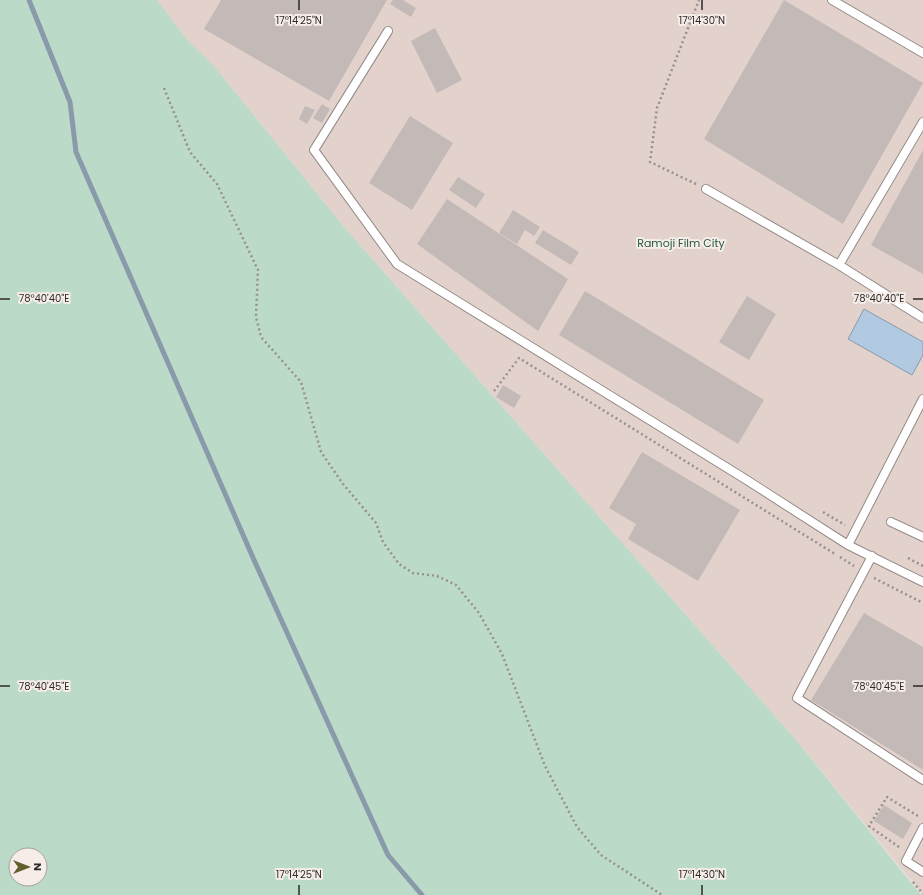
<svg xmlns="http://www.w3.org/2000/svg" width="923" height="895" font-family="Poppins,sans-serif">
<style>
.built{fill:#e3d2cc}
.green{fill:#bcdac8;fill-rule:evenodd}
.water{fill:#b1cae2;stroke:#899aaa}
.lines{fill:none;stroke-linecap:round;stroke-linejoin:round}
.stream{stroke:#899aaa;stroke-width:5}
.building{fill:#c3bab7}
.service-casing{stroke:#938b88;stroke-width:10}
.path{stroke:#97908e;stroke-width:2.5;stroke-dasharray:2 3;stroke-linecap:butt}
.service{stroke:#fff;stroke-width:8}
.ticks{fill:none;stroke:#2d2a29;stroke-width:1.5}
.labels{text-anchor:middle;stroke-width:4;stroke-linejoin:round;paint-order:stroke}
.park-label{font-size:11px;fill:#255b40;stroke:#f6ede9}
.ticks-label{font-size:10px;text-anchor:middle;fill:#2d2a29;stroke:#f6ede9;stroke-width:4;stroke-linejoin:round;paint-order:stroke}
</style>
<rect width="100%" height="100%" fill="#e8dfdc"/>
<path class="built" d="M157 0H923V895L796 740 344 227 214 66 187 40Z"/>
<path class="green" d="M0 0H157L187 40 214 66 344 227 796 740 921 895H0ZM16 855H40V879H16Z"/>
<path class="water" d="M864 309 923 342V355L912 375 848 339Z"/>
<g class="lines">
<path class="stream" d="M29 0 70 102 76 152 254 560 388 855 422 895"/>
</g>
<path class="building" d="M221 0H387L329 101 204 29Z
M393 0H403L416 8 411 17 390 4Z
M784 0 923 83 843 224 704 139Z
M435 28 462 80 437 93 411 41Z
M322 104 330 109 322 123 313 118Z
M305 106 315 110 307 124 299 119Z
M410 116 453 143 412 210 369 183Z
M923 150V274L871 245Z
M458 177 485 194 476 208 449 190Z
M447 199 568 279 538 331 417 244Z
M513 210 540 227 534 236 525 230 517 244 499 233Z
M543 230 579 252 571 265 535 243Z
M585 291 764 400 738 444 559 335Z
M747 296 776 314 749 360 719 342Z
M503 385 521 396 514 408 496 397Z
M642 452 740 510 698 581 628 539 636 524 609 508Z
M864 613 923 647V770L811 700Z
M884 805 912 823 903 839 874 821Z"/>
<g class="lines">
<defs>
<path id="service" d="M832 0 923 53
M388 31 314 150 397 264 742 477 848 545 923 582
M706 189 839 265 923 318
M839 265 923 122
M891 522 923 537
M848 545 923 399
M872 556 797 698 923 780
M923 828 906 861 923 872"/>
</defs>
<use href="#service" class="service-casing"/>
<path class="path" d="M164 88 190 152 217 184 258 270 256 317 261 337 301 382 321 452 343 484 376 523 383 542 399 564 413 573 437 576 456 585 479 613 502 654 545 766 577 827 601 855 662 895
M696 184 650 162 657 108 699 0
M494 391 519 358 835 554
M823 512 845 525
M840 557 854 566
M908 558 923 566
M874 578 923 603
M899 847 869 826 887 797 918 816 917 818
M913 882 923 894"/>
<use href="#service" class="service"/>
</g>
<path class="ticks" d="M299 0V10M702 0V10M0 299H10M913 299H923M0 686H10M913 686H923M299 885V895M702 885V895"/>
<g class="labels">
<g class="park-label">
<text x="681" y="247">Ramoji Film City</text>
</g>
</g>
<g class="ticks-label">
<text x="299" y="24">17°14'25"N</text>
<text x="702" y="24">17°14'30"N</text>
<text x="879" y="302">78°40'40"E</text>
<text x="44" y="302">78°40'40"E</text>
<text x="879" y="690">78°40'45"E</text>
<text x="44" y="690">78°40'45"E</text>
<text x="299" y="878">17°14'25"N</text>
<text x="702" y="878">17°14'30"N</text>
</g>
<g transform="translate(28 867) rotate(90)"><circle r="19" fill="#f6ede9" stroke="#a69f9c"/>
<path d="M0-3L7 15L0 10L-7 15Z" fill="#615f2c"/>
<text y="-6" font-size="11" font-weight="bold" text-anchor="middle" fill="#2d2a29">N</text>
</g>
</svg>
